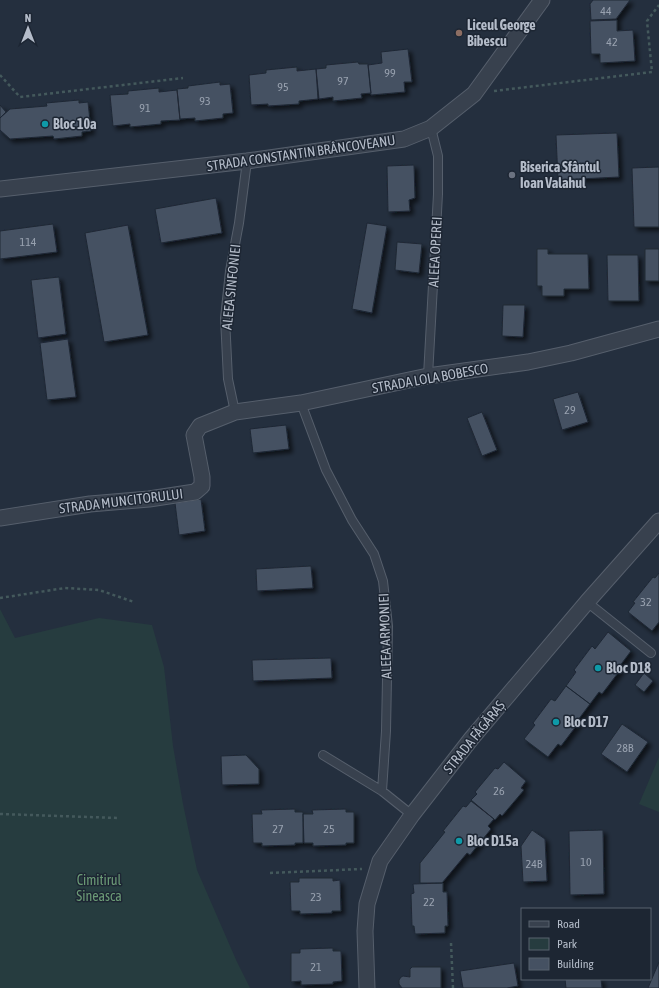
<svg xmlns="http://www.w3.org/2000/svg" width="659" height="988" font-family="'Asap Condensed',sans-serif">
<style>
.green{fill:#263c3f}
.building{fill:#455162;stroke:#1f2835;filter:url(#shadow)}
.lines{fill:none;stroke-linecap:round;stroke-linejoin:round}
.lane-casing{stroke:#565f6c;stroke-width:10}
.street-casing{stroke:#565f6c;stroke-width:17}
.path{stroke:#44595c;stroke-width:2.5;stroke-dasharray:3 3;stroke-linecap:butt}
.lane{stroke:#38414e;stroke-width:8}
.street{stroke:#38414e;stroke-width:15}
.education-dot{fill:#8d6e63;stroke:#1d2633;stroke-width:1.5}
.culture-dot{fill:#0f9aa8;stroke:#1d2633;stroke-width:1.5}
.worship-dot{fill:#6b7280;stroke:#1d2633;stroke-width:1.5}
.labels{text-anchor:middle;stroke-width:3;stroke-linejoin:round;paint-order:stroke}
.number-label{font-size:12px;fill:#98a1af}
.poi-label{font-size:14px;font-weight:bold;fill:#b4bcc9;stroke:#1d2633;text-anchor:start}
.street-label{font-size:14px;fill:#b4bcc9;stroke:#1d2633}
.park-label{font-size:14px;fill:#6b9a76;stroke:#1d2633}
</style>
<defs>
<filter id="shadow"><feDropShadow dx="3.5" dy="3.5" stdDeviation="2" flood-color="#0009"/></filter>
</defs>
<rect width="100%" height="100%" fill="#242f3e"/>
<path class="green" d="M0 609 15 638 99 618 152 625 164 667 173 746 183 804 197 870 237 962 250 988H0Z
M659 757V812L639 804Z"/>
<path class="building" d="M593 0H630L616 19 591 20 590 4Z
M617 20V31L633 30 635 61 600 63V54H591L590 21Z
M408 49 412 82H404L405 92 371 95 368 65 382 63 381 52Z
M358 62 359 64H368L371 93 361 94 362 98 333 101V97L319 99 316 69 326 68V65Z
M297 67V71L316 69 318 99 299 101V104L268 106V104L251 105 249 75 266 73V70Z
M220 82V85L230 84 233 113 223 114V118L195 121V118L180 119 177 89 188 88V86Z
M159 88V92L177 90 180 120 161 121V124L130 127V124L113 126 110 95 128 94V91Z
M79 100V103L88 102 91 131 82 132V136L54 139 53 136 10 139 0 130V118L10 109 47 106 46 103Z
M0 105 6 112 0 118Z
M617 133 619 177 558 180 556 135Z
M414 165 415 198 409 200 410 211 388 212 387 166Z
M659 167V227H634L632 168Z
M216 198 222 233 161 243 155 209Z
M367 223 387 226 372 313 352 309Z
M53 224 57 252 0 259V231Z
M128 225 148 335 104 342 85 233Z
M397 242 422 244 419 273 395 270Z
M537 249H548V254H588L589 289H564V296H542V286H537Z
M645 249H659V281H645Z
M607 255H638L639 301H608Z
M59 277 66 334 38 338 31 280Z
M503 305H525L523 337 502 336Z
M68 339 76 397 47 400 40 343Z
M578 392 588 422 562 430 553 399Z
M482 412 497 450 482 456 467 418Z
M286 425 289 449 253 453 250 429Z
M201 499 205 531 179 535 175 503Z
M311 566 313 588 257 591 256 569Z
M659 573V622L652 631 628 612 635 603 633 602 653 577 655 578Z
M608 632 631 651 619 667 621 669 602 694 599 692 590 704 566 686 576 672 574 670 592 646 595 649Z
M331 658 332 678 253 681 252 660Z
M644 673 653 681 644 692 635 685Z
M566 686 590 704 578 720 580 721 561 746 558 744 548 757 524 739 535 725 533 723 551 699 555 701Z
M622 724 648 742 627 772 601 754Z
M246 755 259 769V784L222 785 221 756Z
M504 762 526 781 521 788 524 790 502 816 500 814 495 820 471 800 477 794 475 792 495 768 498 769Z
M471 801 494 819 488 826 491 829 470 855 467 853 442 883H420V863L445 832 443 831 463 806 466 807Z
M295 809V812H303V843H295V845L262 846V843H253L252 814H262L261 810Z
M346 809V812H354V843H346V845L313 846V843H304L303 814H313L312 810Z
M532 830 545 839 547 881 523 882 521 846Z
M603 830 604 894 570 895 569 831Z
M299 878H333V881L340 880 341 911H332V913L300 914V911H291L290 882H299Z
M443 883V892H447L448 926H445V933L415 934 414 926H412L411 894 414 893 413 884Z
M333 948V951H341L342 981 333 982V984L301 985V981L291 982V953H300V949Z
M659 962V988H648Z
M514 963 518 986 507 988H463L460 971Z
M412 967H441V988H402L399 984V980L401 977 403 976 410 977V969Z
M565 979H601L602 988H566Z"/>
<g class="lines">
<defs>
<path id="lane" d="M428 376 438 194V156L431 128
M301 403 326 470 352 520 374 554 383 581 388 626 386 731 382 791
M235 412 228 379 225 318 230 271 239 223 247 161
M587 602 651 653
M323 755 382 791 412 815"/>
<path id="street" d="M0 189 247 161 404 139 431 128 474 94 542 0
M0 518 90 504 149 499 195 492 202 486V477L194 435 200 426 235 412 301 403 428 376 528 362 571 353 659 329
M367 988 365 931 367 904 380 861 412 815 471 739 587 602 659 521"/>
</defs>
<use href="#lane" class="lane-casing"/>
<use href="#street" class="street-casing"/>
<path class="path" d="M0 75 20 97 183 78
M494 91 652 72 647 21 659 5
M0 598 65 588 99 590 134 602
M0 814 118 818
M270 873 362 869
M451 943 453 988"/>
<use href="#lane" class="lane"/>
<use href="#street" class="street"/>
</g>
<circle class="education-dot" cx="459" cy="33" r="4"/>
<g class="culture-dot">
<circle cx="45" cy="124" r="4"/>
<circle cx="598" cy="668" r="4"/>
<circle cx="556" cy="722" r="4"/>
<circle cx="459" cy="841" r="4"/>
</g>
<circle class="worship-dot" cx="512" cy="175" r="4"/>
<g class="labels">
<g class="number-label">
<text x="606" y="15">44</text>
<text x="612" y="46">42</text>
<text x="390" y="77">99</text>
<text x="343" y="85">97</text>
<text x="283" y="91">95</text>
<text x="205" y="105">93</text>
<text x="145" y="112">91</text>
<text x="28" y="246">114</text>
<text x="570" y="414">29</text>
<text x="646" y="606">32</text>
<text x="625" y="752">28B</text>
<text x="499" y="795">26</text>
<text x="278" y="833">27</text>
<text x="329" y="833">25</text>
<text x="586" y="866">10</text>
<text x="534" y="868">24B</text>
<text x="316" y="901">23</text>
<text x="429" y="906">22</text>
<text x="316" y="971">21</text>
</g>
<g class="poi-label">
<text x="467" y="30">Liceul George<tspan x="467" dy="16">Bibescu</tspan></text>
<text x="53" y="129">Bloc 10a</text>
<text x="520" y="172">Biserica Sfântul<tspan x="520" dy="16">Ioan Valahul</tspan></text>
<text x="606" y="673">Bloc D18</text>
<text x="564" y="727">Bloc D17</text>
<text x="467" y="846">Bloc D15a</text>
</g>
<g class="street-label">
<text transform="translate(301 153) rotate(-8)" y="5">STRADA CONSTANTIN BRÂNCOVEANU</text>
<text transform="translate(435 252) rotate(-87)" y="5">ALEEA OPEREI</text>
<text transform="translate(231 287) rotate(-84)" y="5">ALEEA SINFONIEI</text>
<text transform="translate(430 378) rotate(-10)" y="5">STRADA LOLA BOBESCO</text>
<text transform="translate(121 501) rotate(-7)" y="5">STRADA MUNCITORULUI</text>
<text transform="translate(385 636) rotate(-92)" y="5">ALEEA ARMONIEI</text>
<text transform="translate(474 737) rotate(-51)" y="5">STRADA FĂGĂRAȘ</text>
</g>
<g class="park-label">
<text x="99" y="885">Cimitirul<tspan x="99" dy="16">Sineasca</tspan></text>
</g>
</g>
<rect x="521" y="908" width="130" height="72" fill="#1d2633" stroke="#59626f"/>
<rect x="529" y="921" width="20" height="6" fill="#38414e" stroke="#59626f"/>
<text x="557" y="928" font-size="12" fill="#b4bcc9">Road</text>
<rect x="529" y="938" width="20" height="12" fill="#263c3f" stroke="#59626f"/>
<text x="557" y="948" font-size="12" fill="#b4bcc9">Park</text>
<rect x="529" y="958" width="20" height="12" fill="#455162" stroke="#59626f"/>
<text x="557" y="968" font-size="12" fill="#b4bcc9">Building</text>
<g transform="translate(28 28)" stroke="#1d2633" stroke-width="3" paint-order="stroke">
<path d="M0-3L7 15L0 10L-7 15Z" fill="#b4bcc9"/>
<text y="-6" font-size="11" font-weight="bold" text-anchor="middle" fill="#b4bcc9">N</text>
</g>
</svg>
